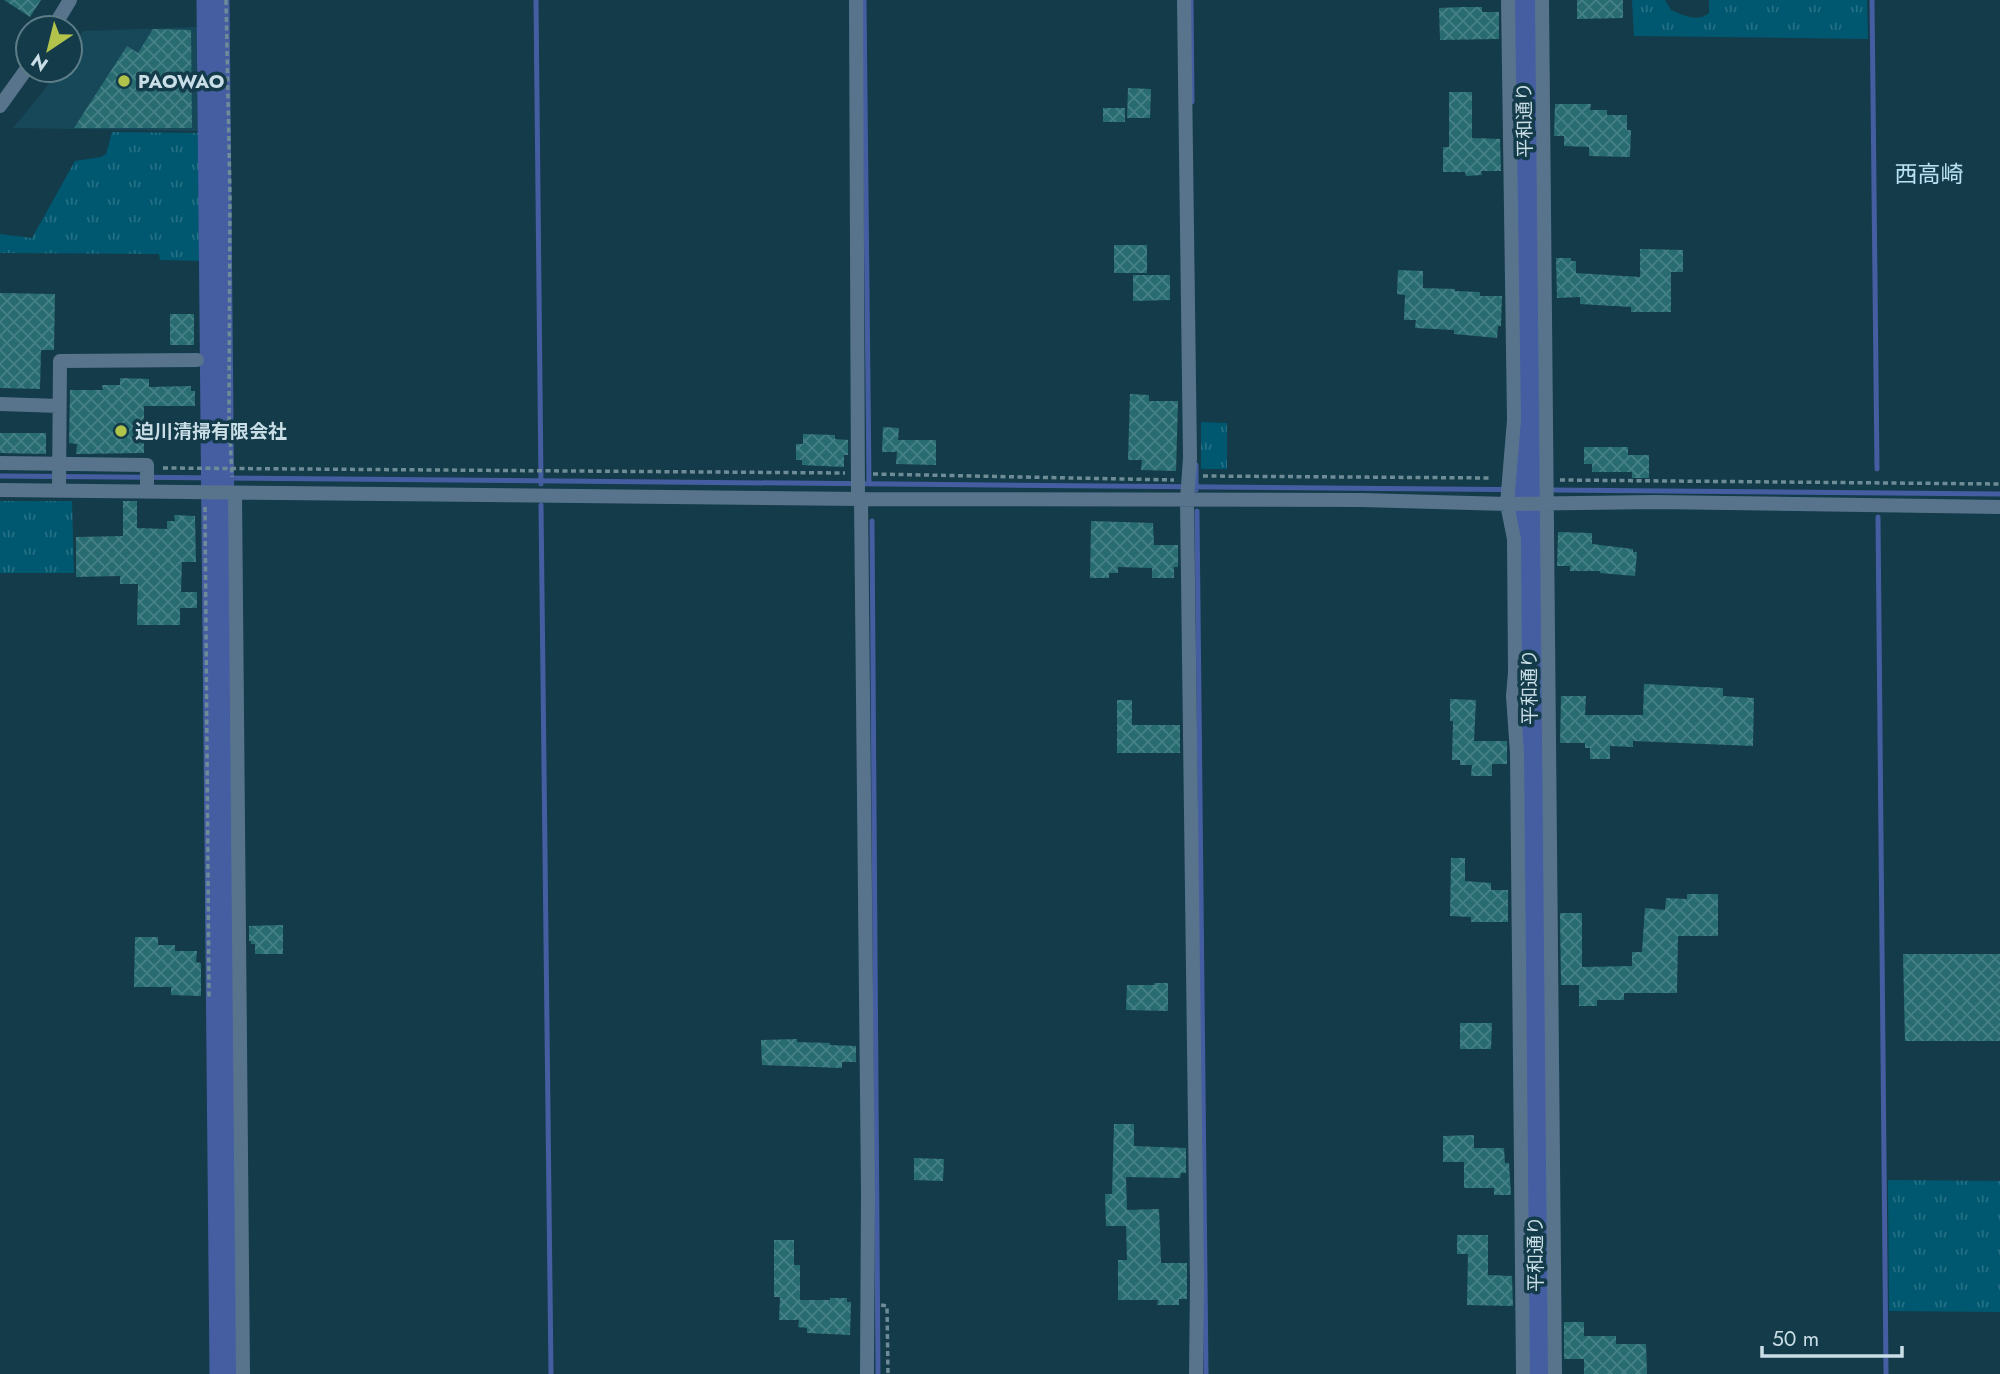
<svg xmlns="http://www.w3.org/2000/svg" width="2000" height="1374" font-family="Jost,'Noto Sans JP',sans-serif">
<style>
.built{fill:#164859}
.grass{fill:url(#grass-tufts)}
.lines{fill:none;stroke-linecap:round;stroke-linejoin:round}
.stream{stroke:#455ea2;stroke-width:5}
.river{stroke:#455ea2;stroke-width:33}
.building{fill:url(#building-cross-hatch)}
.path{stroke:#6e8c97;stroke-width:3.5;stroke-dasharray:5 3.5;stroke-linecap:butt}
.minor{stroke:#58748d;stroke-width:14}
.tertiary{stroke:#58748d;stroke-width:14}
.poi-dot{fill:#b2c34c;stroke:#143b49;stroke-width:2.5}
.labels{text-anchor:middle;stroke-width:7;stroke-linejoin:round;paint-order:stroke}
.poi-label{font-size:19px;font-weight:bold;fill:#c9dee6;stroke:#143b49;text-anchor:start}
.street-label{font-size:19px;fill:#c9dee6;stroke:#143b49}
.quarter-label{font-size:23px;fill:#b8e2f3;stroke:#143b49}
</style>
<defs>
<pattern id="grass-tufts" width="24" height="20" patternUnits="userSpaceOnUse" patternTransform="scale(1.75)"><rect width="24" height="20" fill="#005870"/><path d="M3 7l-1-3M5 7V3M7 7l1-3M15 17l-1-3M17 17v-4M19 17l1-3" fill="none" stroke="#247084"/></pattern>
<pattern id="building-cross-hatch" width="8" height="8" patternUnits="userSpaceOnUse" patternTransform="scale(1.75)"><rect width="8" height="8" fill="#286c72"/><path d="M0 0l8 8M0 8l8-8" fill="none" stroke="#468186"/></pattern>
</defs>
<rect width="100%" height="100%" fill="#143b49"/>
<path class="built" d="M197 27 199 131 13 128 42 93 57 70H70V50L83 31Z"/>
<path class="grass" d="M1632 0H1665L1671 10C1683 15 1697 23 1709 13V0H1867L1868 39 1634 36Z
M112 132 205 133 207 261 160 260 159 254 0 253V234L32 238 75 161 101 157 106 154Z
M1201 422 1227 423V469H1201Z
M0 501H72L74 573H0Z
M1888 1180 2000 1181V1312L1889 1311Z"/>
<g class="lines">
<path class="stream" d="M536 0 541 484
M864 0 869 484
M1191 0 1192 102
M1872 0 1877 469
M1196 465V490
M0 476 2000 494
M541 505 551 1374
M1197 511 1206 1374
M1878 517 1886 1374
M872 521 878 1374"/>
<path class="river" d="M213 0 226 1374
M1523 0 1537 1374"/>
</g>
<path class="building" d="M4 0H41L30 17Z
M1577 0H1623V18L1577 19Z
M1462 7H1482V12H1499V39L1440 40 1439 8Z
M153 29 191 30 192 128H74L127 46 138 53Z
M1128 88 1151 89 1150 118H1127Z
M1449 92H1472V138L1500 139 1501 171H1481L1482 175 1466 176 1465 172H1443V147H1449Z
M1555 104H1591L1590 110H1607V115H1627V130H1631L1630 157 1589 156V147L1564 146V136H1554Z
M1103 108H1125V122H1103Z
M1114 245H1147V273H1114Z
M1640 249 1683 250V272H1671V312H1631V307L1580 304V297L1557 298 1556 258H1571V261H1576V273L1640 277Z
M1398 270 1423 271V288L1455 289V291L1480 292V296H1502L1501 326H1498L1497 338 1454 334V330L1415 328 1416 320H1404L1405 295 1397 294Z
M1133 275H1170V300L1133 301Z
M0 293 55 294 54 350H41L40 389 0 388Z
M170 314H194V345H170Z
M120 378 149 379V387L191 386V391H195V406H144V453L76 454 77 444 69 443 70 390H103L102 385H120Z
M1130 394 1149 395V401H1178L1176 471 1141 470 1142 460H1128Z
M883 427 899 428 898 440H936V465L896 464 897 452H882Z
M0 433H46V454L0 453Z
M803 434 835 435V439L848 440V455H844V467L802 465V460H796V444H803Z
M1584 447H1628V455H1649V478H1632V472H1592V464H1584Z
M123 501H137V528L167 529V521H175L174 515 195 516 196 562H182L181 592H197V608H180V625H137L138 584H120V576L76 577V537L123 536Z
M1091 521 1153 523 1154 545H1178V567H1174V578H1152V568L1118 567V573H1109V578H1090Z
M1558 532 1592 533V544L1633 549V552H1637L1635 576 1600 573V571H1570V566H1557Z
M1644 684 1723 688V696L1754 698 1753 746 1633 741V747L1610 746V759H1590V748H1585V743H1560L1561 696H1586L1585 715H1643Z
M1450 699 1476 700 1474 741H1507V764H1492V776H1471L1472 765H1460V760H1452L1453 721H1450Z
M1117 700H1132V725H1180V753H1117Z
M1451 858H1465V881L1491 883V890H1508V922H1471V917L1450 916Z
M1687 894H1718V936H1678L1677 993H1624V1000H1597V1006H1579V985H1561L1560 913H1582V967L1632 966V952H1642L1645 908 1665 910 1666 898 1687 899Z
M283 925V954H255V944H251V941H249V926Z
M135 937H158V945H175V951H197L196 962 201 963V996L171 995V987H134Z
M1903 954H2000V1041H1905Z
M1154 983H1168V1011L1126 1010 1127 985H1154Z
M1460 1023H1492L1491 1049H1460Z
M797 1039V1042L830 1043V1045L856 1046V1062H842V1068L762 1065 761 1040Z
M1114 1124H1134V1146L1186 1148V1173H1181L1180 1178 1126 1177 1127 1210 1159 1209 1161 1263H1187V1299H1179V1305H1157L1158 1300H1118V1260H1127L1126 1226H1106L1105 1194H1112Z
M1474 1135V1148H1504L1505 1163H1509L1511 1195H1494V1188H1464V1162H1443V1136Z
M914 1158 944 1159 943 1181 914 1180Z
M1457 1235H1488V1275L1512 1276 1513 1306 1467 1305 1468 1254H1457Z
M774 1240H794V1265H800V1300H830V1298H847V1302H851L850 1335 807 1333V1328L798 1327 799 1320H779L780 1297H774Z
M1564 1322H1584V1336H1616V1344H1646L1647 1374H1584V1359H1564Z"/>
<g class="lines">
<path class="path" d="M226 0 230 195 229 415 232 477
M163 468 845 473
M873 474 1174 480
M1203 476 1492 478
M1560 480 2000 484
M205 507 209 998
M881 1305 887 1306 888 1374"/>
<path class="minor" d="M856 0 858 499
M1184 0 1190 458 1187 500 1197 1282 1196 1374
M1508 0 1514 420 1507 504 1514 539 1515 672 1513 696 1517 753 1523 1374
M1542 0 1555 1374
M0 404 59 406
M0 463 147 465V491
M0 490 861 499 1362 500 1507 504 1656 502 2000 507
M59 491 60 361 197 360
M235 493 243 1374
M861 499 868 1193 867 1374"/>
<path class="tertiary" d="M53 28 70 0
M0 106 28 67"/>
</g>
<g class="poi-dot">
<circle cx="124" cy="81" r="7"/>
<circle cx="121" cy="431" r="7"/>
</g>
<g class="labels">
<g class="poi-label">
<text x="138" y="88">PAOWAO</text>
<text x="135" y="438">迫川清掃有限会社</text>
</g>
<g class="street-label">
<text transform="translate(1524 120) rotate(-91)" y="7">平和通り</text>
<text transform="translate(1529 687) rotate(-90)" y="7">平和通り</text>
<text transform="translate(1535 1254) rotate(-90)" y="7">平和通り</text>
</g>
<g class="quarter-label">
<text x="1929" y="182">西高崎</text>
</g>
</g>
<g transform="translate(49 49) rotate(215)"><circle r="33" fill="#143b49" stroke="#5c7c88" stroke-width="2"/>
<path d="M0-5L12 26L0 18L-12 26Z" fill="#b2c34c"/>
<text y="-10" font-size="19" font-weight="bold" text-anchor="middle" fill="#c9dee6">N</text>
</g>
<path d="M1762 1346v10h140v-10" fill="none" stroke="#c9dee6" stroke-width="3.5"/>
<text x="1772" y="1346" font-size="21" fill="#c9dee6" stroke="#143b49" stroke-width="5" paint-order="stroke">50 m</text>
</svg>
